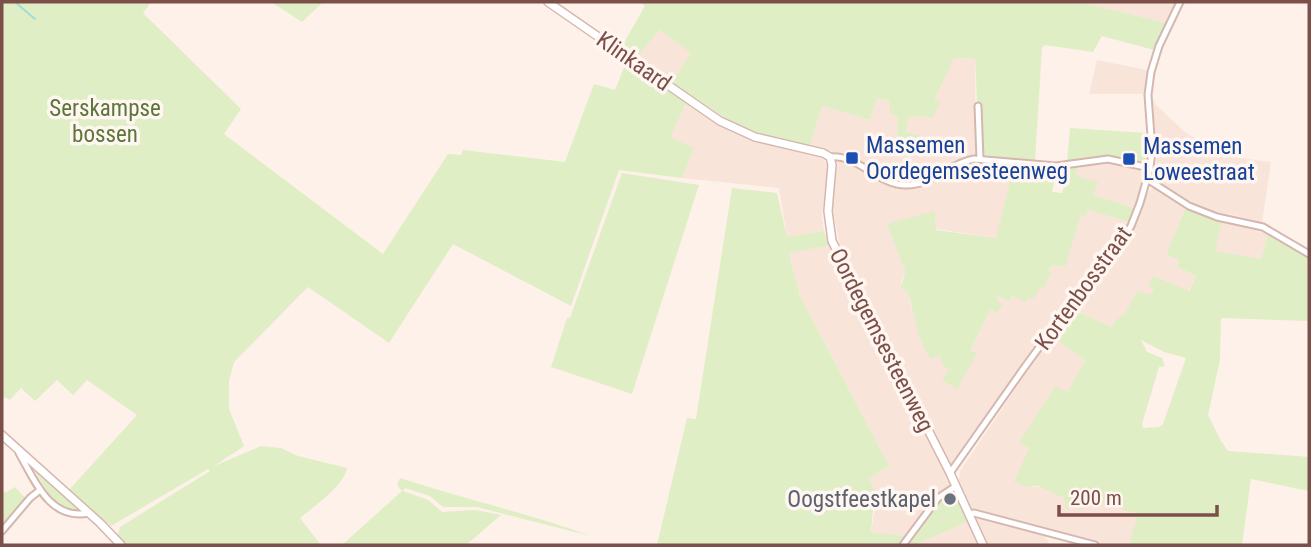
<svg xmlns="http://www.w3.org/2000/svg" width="1311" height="547" font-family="'Roboto Condensed',sans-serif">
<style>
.residential{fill:#f9e4da}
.green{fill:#dfeec5;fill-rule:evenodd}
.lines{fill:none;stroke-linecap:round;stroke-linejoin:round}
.stream{stroke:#a0ddd9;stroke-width:2}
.minor-casing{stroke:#d5b7b0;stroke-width:9}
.tertiary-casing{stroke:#d5b7b0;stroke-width:10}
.minor{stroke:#fff;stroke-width:5}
.tertiary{stroke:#fff;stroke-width:7}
.transit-dot{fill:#1a4fb4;stroke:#fff6f1;stroke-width:2.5}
.worship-dot{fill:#6b7280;stroke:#fff6f1;stroke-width:2.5}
.labels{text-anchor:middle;stroke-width:7;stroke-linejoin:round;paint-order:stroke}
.street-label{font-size:23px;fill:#7c5049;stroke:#fff6f1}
.park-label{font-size:23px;fill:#5a763b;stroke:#fff6f1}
.transit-label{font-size:23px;fill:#164399;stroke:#fff6f1;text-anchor:start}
.worship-label{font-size:23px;fill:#5b616d;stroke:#fff6f1;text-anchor:end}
</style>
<rect width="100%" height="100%" fill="#fef1e9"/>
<path class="residential" d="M1087 2H1177L1167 23 1086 4Z
M660 30 692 53 672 82 637 57Z
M954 57 975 58 976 155 954 162 928 177 902 182 835 152 810 146 822 106 870 120 877 98 889 101 892 114 898 118 897 145 906 133 908 118 922 116 932 119 935 100Z
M1097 60 1147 70 1144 94H1089Z
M1153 99 1156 105 1185 132 1216 151 1233 157 1271 162 1262 223 1234 215 1213 212 1199 207 1163 184 1157 178Z
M687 102 731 132 822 158 828 166 822 215 824 231 787 237 779 188 682 178 693 148 669 138Z
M838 160 850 164 888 184 904 188 928 184 967 163 976 161 1014 166 997 238 936 229 935 212 888 224 905 271 901 282 908 291 911 307 940 355 977 352 970 351 991 309 1002 304 995 301 999 296 1029 297 1040 287 1043 288 1052 265 1064 267 1081 215 1088 210 1129 222 1112 250 1077 291 954 466 948 465 839 242 832 204Z
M1103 162 1119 164 1144 173 1145 176 1134 208 1093 195 1076 176 1078 166Z
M1153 188 1185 209 1166 255 1179 260 1177 267 1196 276 1188 291 1154 289 1151 296 1130 307 1112 327 1071 309 1123 246 1147 193Z
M1222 220 1268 234 1261 259 1214 251Z
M829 246 908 395 952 484 933 501 907 536 871 532 875 508 869 479 889 466 800 296 789 253Z
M1051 336 1085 360 1068 393 1055 387 1020 443 1029 448 1027 487H1043L1065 498 1073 506 1086 499 1139 514 1129 545H1102L971 508 959 480 960 471Z
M981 517 1044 534 1050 545H988L975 518Z
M969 521 980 545H915Z"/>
<path class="green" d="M2 2H151L143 13 241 109 224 134 383 254 448 154 461 155 463 150 565 162 594 84 615 90 627 60 687 102 670 137 694 148 682 178 619 170 571 306 453 244 389 343 308 287 234 362 229 381V409L244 446 214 466 261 446 281 448 298 456 347 468C344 486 313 507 300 518L321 545H125L118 535 120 527 210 471 208 469 111 526 69 490 137 415 87 380 73 395 57 380 35 401 21 388 10 400 5 397 2 401Z
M271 2H323L302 22Z
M640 2H1087V4L1167 23 1154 50 1102 36 1093 52 1045 45 1042 48 1035 162 982 155 980 104H977L975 58H954L935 99 940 102 932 119 922 116 908 118 906 133 920 135 919 148 897 145 898 118 890 112 889 101 877 98 870 120 822 106 810 146 775 139 737 126 672 82 691 53 660 30 637 57 622 46 645 6Z
M1070 128 1147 133V162L1144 163 1110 156 1067 162Z
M1014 166 1058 168 1052 192 1062 193 1070 167 1078 166 1076 176 1098 182 1093 195 1134 208 1129 222 1088 210 1086 216 1081 215 1065 267 1052 265 1049 271 1051 273 1043 289 1040 287 1034 299 1029 297 1025 302 1012 296 1010 301 998 296 996 301 1003 304 997 313 991 309 970 351 978 352 957 389 942 380 949 370 943 366 940 355 931 359 925 350 918 332 908 292 901 288 905 271 887 224 935 211 936 230 996 238Z
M622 173 699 185 632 394 551 367 567 318H570Z
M732 188 777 193 787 237 824 231 829 246 789 253 800 296 889 466 869 479 875 490 871 532 907 536 901 545H657L687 418 696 419Z
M1185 209 1222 220 1215 251 1261 259 1268 234 1309 258V321L1221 318 1220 360 1208 415 1221 441 1228 451 1309 457V491L1251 479 1242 545H1129L1138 514 1086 499 1082 510 1073 506 1067 510 1064 498 1038 486 1027 487 1014 482 1029 448 1019 443 1055 386 1068 392 1085 360 1051 336 1071 309 1112 327 1115 321 1125 313 1138 291 1151 295 1154 289 1149 287 1153 276 1189 291 1196 276 1177 267 1179 260 1166 255ZM1141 340 1164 352 1186 358 1163 424 1159 427 1143 428 1142 424 1159 367 1165 366 1162 358 1147 352Z
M29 462 82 511 79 513 57 507Z
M400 478C463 499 528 513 591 536L477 507H443L430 496 405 488 403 491 428 500 442 512 476 510 501 515 466 545H342L402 491 397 485Z
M15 487 26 499 2 528V490L5 493Z
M953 490 969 521 915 545H904L937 502Z"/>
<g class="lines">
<path class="stream" d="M15 2 35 19"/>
<defs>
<path id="minor" d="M978 106 980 159
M830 157C858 154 879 186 907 185 932 185 950 163 974 159L1056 166 1108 159 1150 168
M1147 179 1189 206 1217 217 1263 227 1309 254
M19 453C35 481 50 521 89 513
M950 473 1024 368 1079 293 1117 248 1131 226 1140 203 1150 168 1152 150 1148 95 1151 72 1159 46 1180 2
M969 514 974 513 1095 545
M2 531 30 498 40 490
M903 545 938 498 956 486"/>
<path id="tertiary" d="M548 2 720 121 755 137 823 153 830 157 832 165 828 211 832 241 950 473 983 545
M2 435 100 523 121 545"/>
</defs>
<use href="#minor" class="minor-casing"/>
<use href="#tertiary" class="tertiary-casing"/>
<use href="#minor" class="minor"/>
<use href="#tertiary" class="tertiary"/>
</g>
<g class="transit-dot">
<rect x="845" y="151" width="14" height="14" rx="3.5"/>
<rect x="1122" y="152" width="14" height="14" rx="3.5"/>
</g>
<circle class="worship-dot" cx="950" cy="499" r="7"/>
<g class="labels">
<g class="street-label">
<text transform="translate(634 61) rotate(35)" y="8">Klinkaard</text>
<text transform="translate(1083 288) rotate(-54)" y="8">Kortenbosstraat</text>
<text transform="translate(882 340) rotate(63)" y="8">Oordegemsesteenweg</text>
</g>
<g class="park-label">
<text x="105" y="116">Serskampse<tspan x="105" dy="26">bossen</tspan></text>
</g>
<g class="transit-label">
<text x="866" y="153">Massemen<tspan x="866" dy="26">Oordegemsesteenweg</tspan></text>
<text x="1143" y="154">Massemen<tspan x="1143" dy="26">Loweestraat</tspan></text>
</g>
<g class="worship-label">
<text x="936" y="507">Oogstfeestkapel</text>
</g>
</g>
<rect width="1311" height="547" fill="none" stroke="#7c5049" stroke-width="7"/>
<path d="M1059 505v10h158v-10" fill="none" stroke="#7c5049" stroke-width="3.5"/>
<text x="1070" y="505" font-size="21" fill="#7c5049" stroke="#fff6f1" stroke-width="5" paint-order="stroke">200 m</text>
</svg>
